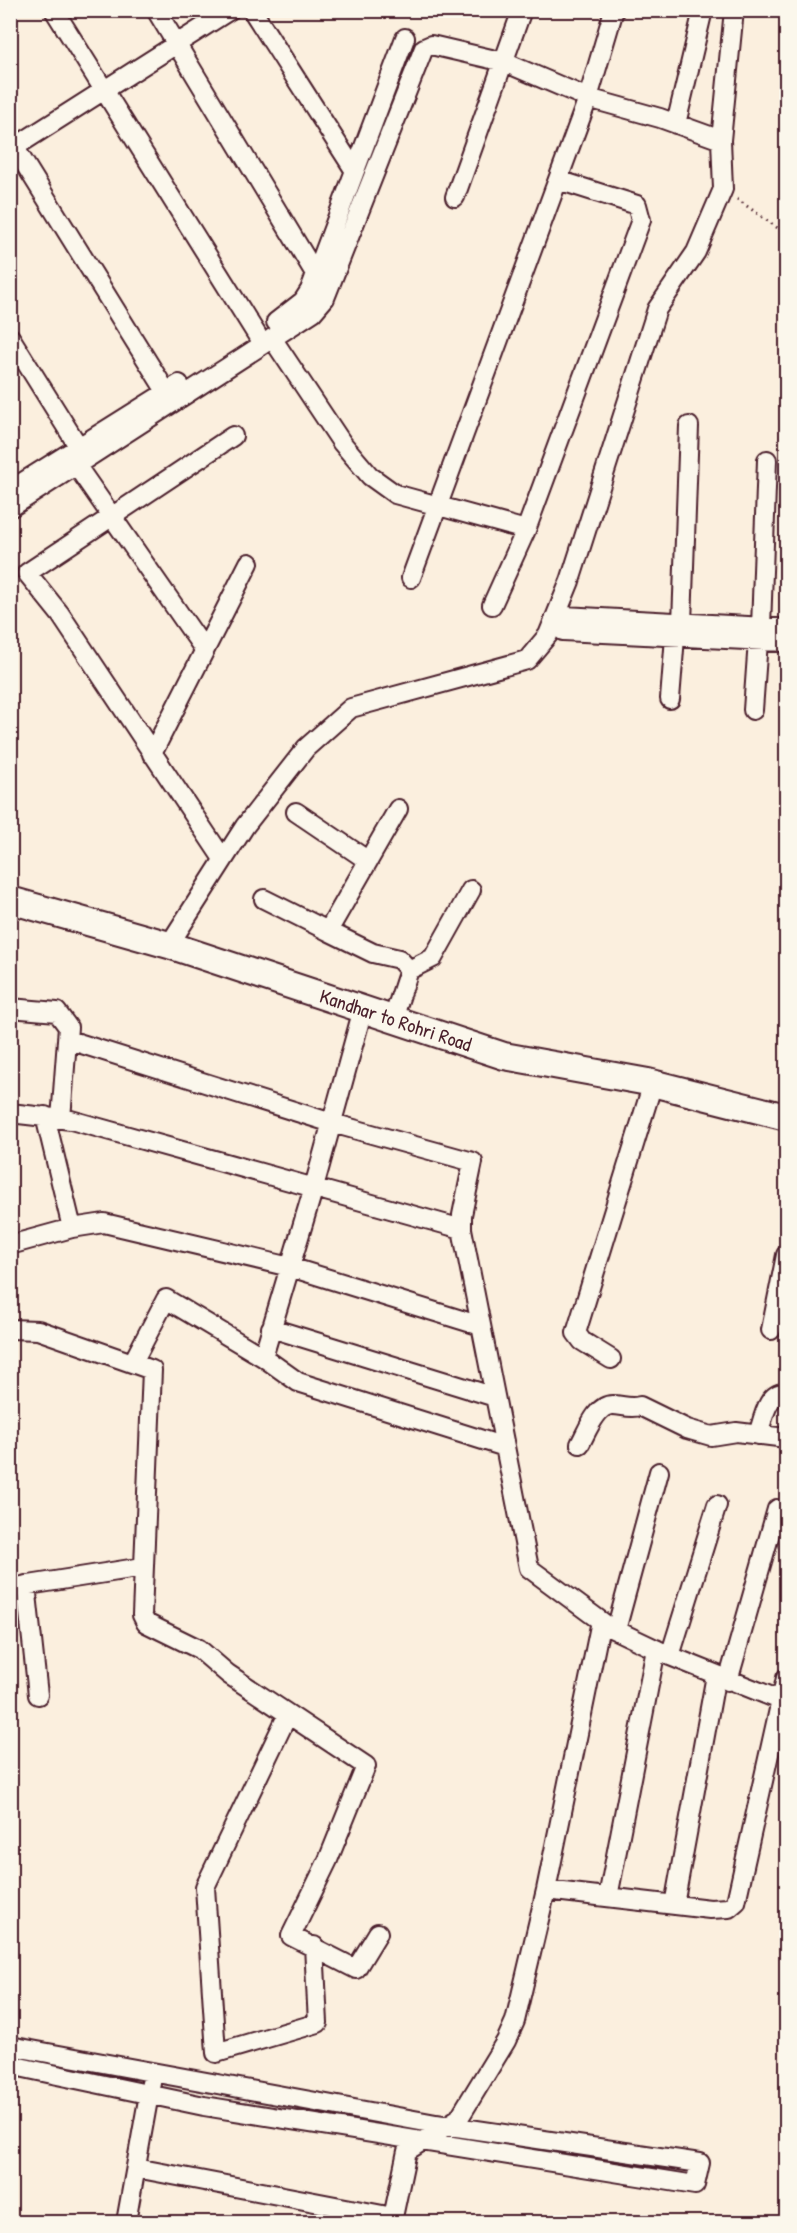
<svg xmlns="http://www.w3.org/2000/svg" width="797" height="2233" font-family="'Patrick Hand',sans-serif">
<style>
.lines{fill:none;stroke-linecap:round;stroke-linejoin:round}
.street-casing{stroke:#4a1f2b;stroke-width:22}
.secondary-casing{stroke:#4a1f2b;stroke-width:30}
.path{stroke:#4a1f2b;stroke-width:3;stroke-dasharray:1.5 4.5;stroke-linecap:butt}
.street{stroke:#fbf7ec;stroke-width:18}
.secondary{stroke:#fbf7ec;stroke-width:26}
.labels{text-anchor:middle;stroke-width:4.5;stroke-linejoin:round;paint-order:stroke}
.street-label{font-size:20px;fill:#4a1f2b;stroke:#fbf7ec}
</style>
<rect width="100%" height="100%" fill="#fbefde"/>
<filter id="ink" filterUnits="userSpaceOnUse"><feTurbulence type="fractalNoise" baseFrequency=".0167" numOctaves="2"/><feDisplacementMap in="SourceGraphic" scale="12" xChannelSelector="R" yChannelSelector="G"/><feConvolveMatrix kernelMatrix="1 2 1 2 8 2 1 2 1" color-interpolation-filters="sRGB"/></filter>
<g filter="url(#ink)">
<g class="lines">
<defs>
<path id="street" d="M54 10 257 335
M156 10 316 275
M252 10 355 171
M676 124 703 10
M10 140 172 401
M10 150 230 10
M455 197 522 10
M276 322 303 301 310 290 405 38
M10 337 85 457
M272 338 342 443 370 476 395 494 526 530
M76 465 204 649
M10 490 179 384
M10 508 313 312 325 298 424 48 431 45 504 62 588 98 660 118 721 140
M411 578 588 98 614 10
M492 605 526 530 641 220 637 205 558 180
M682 623 689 426
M761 627 767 460
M786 628 564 616 563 631 786 642
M670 699 675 637
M753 710 758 641
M152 754 249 563
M296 812 367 860
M223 859 60 614 27 573 233 436
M264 899 328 931
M169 945 245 826 306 748 351 708 527 660 548 635 570 581 657 309 696 252 723 189 721 140 734 10
M409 970 433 958 471 890
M10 1008 57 1012 68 1027 61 1119
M393 1019 409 970 399 959 373 953 328 931 398 809
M69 1040 332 1123 473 1162 462 1215V1229L529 1568 609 1627 670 1656 780 1700
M10 1113 71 1120 462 1229
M45 1116 72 1228
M10 1245 72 1228 104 1223 290 1267 481 1326
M271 1328 495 1397
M10 1329 38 1330 152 1370 142 1615 146 1623 199 1649 228 1674 366 1766 328 1860 291 1936 356 1969 378 1933
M771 1330 786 1255
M263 1357 314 1187 363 1009
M611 1359 582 1341 576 1333 653 1083
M133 1362 166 1299 263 1357 298 1382 505 1447
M758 1435C763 1420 767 1391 786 1393
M580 1444C587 1432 596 1405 612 1405 623 1405 629 1409 640 1406L687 1429 711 1436 736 1432 786 1438
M26 1585 38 1695
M10 1588 143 1567
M616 1630 659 1472
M670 1656 717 1505
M728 1681 777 1509
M288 1714 205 1887 216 2053 318 2023 314 1946
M546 1890 710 1909 729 1908 736 1902 786 1678
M608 1897 656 1649
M674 1905 716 1675
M10 2046 436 2124 700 2163 695 2185 204 2106 10 2065
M136 2168 393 2217
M126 2222 151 2083
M392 2222 407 2151 459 2118 506 2041 515 2021 546 1890 601 1621"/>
<g id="secondary">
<path id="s1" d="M10 900 169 945 504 1056 648 1082 786 1117"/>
</g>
</defs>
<use href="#street" class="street-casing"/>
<use href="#secondary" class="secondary-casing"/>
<path class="path" d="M737 199 786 234"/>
<use href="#street" class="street"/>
<use href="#secondary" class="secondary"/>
</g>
</g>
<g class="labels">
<g class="street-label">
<text dy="7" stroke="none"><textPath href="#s1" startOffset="404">Kandhar to Rohri Road</textPath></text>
</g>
</g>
<rect width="797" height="2233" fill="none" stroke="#fbf7ec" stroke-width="36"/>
<rect x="18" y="18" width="761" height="2197" fill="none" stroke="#4a1f2b" stroke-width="2" filter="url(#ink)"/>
</svg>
